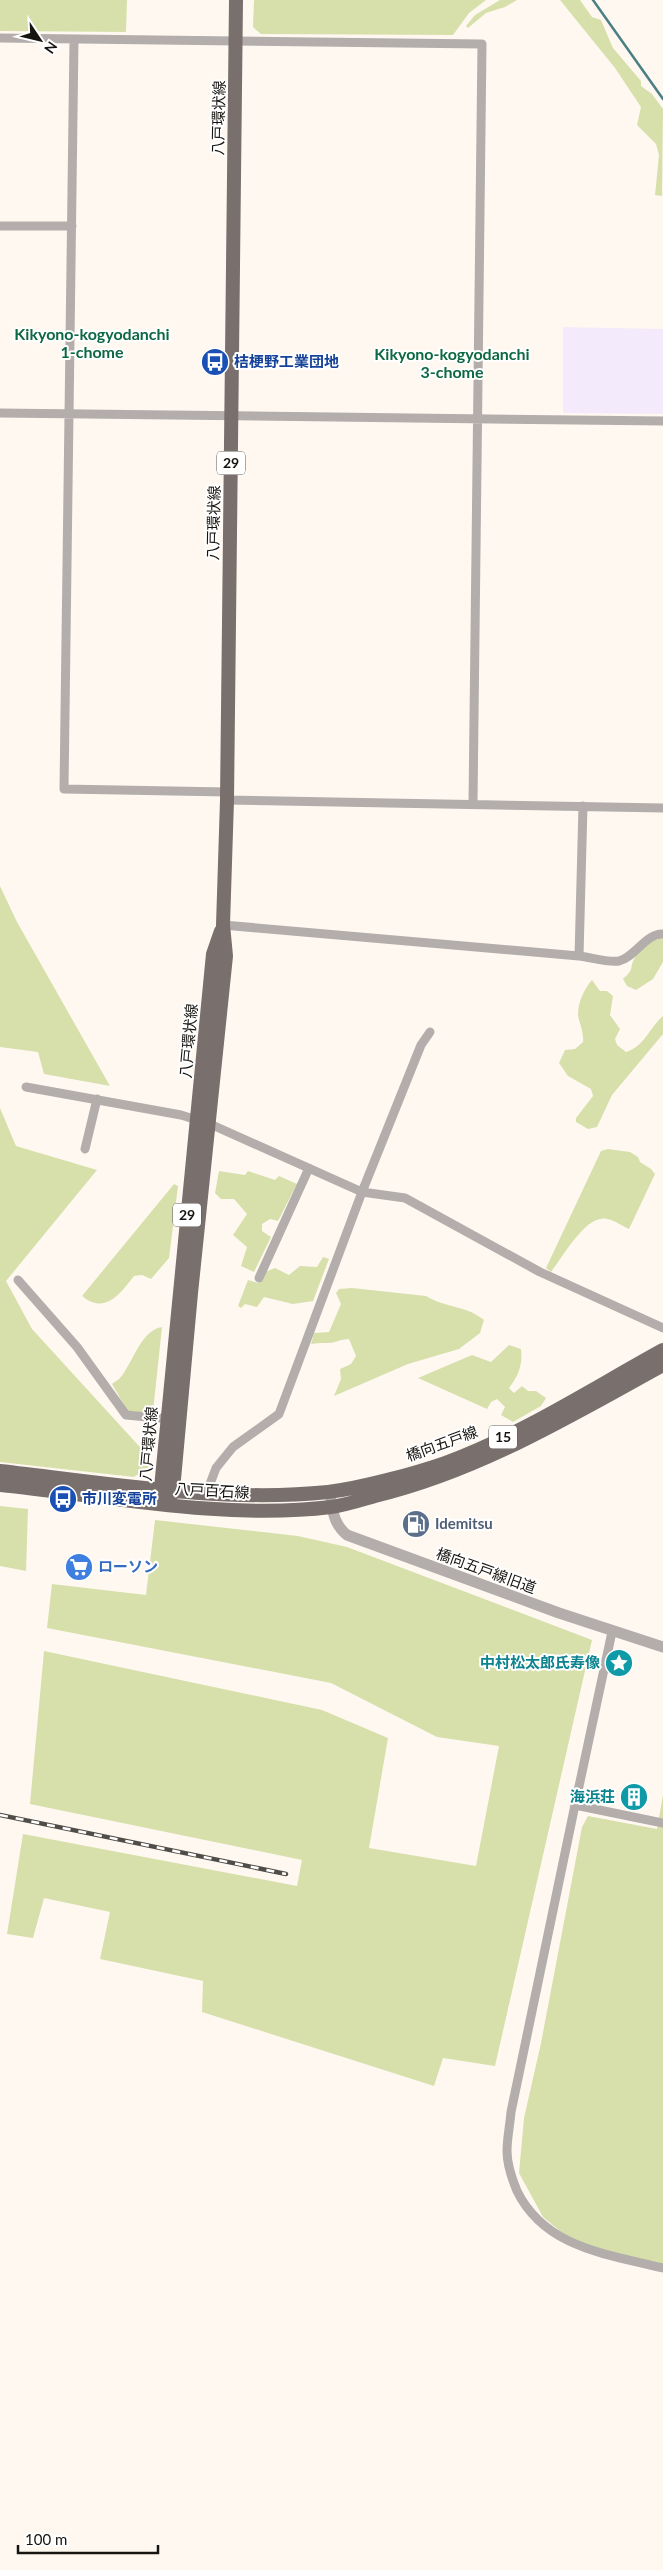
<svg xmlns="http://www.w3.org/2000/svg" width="663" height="2570" font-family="Lato,'Noto Sans JP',sans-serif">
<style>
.commercial{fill:#f3ebfc}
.green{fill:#d7e0ab}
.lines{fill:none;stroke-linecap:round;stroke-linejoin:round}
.stream{stroke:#4a8084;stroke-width:2.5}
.minor{stroke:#b3aeac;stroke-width:9}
.tertiary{stroke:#b3aeac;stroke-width:11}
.primary{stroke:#796f6d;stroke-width:14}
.rail-casing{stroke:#504d48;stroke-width:4.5}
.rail{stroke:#fff;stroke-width:2.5;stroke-dasharray:8;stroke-linecap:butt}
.labels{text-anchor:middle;stroke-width:4;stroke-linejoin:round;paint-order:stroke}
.shield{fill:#fff;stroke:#5c5a58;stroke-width:1}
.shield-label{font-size:14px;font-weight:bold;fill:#161410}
.street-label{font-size:15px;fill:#161410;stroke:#fff}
.transit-label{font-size:15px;font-weight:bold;fill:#164399;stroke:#fff;text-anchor:start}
.service-label{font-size:15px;font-weight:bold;fill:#4e5e75;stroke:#fff;text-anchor:start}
.shop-label{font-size:15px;font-weight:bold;fill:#366cbe;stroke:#fff;text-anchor:start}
.culture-label{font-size:15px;font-weight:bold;fill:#0d838f;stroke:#fff;text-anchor:end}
.neighbourhood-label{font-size:16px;font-weight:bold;fill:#0d6843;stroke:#fff}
</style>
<rect width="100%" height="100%" fill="#fff8f1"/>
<path class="commercial" d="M563 327 663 329V414L563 413Z"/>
<path class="green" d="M0 0H127L126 32 0 31Z
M254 0H486L469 13 453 35 261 34 253 27Z
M500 0H517L505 7 486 13 468 28 466 26 475 15Z
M560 0H580L592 17 601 20 613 48 641 81V86L652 94 663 109 662 196 655 195 659 155 656 144 637 125 641 107 615 68Z
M0 886 17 922 110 1086 44 1074 38 1052 0 1047Z
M663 938V962L653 979 636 990 627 986 623 979C635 968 629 970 634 959 639 948 652 940 663 938Z
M592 980 600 991H607L613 996 610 1015 620 1029 615 1039 617 1045 626 1052C645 1046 649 1028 663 1016V1034L612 1095 597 1127 588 1129 576 1122V1118L593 1096 591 1089 568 1076 559 1063 565 1050 575 1049 583 1042C584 1030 578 1021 578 1014 578 1003 584 989 592 980Z
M0 1108 16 1146 97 1170 6 1281 32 1329 149 1457 148 1468 134 1477 0 1462Z
M608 1149 630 1152 638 1157 640 1162 651 1169 655 1174 629 1229C622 1226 614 1220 607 1219 586 1214 563 1257 551 1272L546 1268 601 1151Z
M219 1171 245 1175 248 1171 275 1180 279 1176 297 1184 278 1221 270 1219 262 1224V1231L271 1237 254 1272 241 1266 247 1247 233 1235 247 1214 234 1199H221L215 1193Z
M174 1184 178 1186 169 1258 151 1279 142 1275 134 1276C120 1294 105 1315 82 1296Z
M323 1257 329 1259 313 1301 293 1304 264 1297 257 1307 245 1304 241 1308 238 1306 248 1280 259 1283 265 1272 275 1268 289 1275 300 1266 317 1267Z
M352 1288 426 1296C445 1308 466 1305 484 1320L480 1333 459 1349 408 1364 334 1396 341 1379 340 1369 351 1364 356 1356 349 1339C341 1339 335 1343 328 1343 321 1343 317 1343 311 1344L314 1333 329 1332 341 1304 336 1293 339 1289Z
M162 1327 153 1412H128L112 1384C116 1381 121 1378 123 1374 134 1359 142 1330 162 1327Z
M509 1345 521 1349C523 1365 518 1377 509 1388L514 1393 522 1386 528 1391H536L546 1398 541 1406 513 1422 501 1415 505 1407 497 1399 491 1402 487 1409 418 1378 472 1355 491 1362Z
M0 1506 28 1509 26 1571 0 1566Z
M155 1520 298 1536 347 1547 592 1640 495 2066 443 2058 434 2086 202 2012 203 1981 100 1959 110 1912 44 1898 33 1938 7 1934 23 1834 297 1886 302 1860 30 1804 44 1651 322 1710 388 1738 369 1848 476 1866 499 1746 437 1737 331 1683 47 1628 52 1584 146 1595Z
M663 1795V2265L578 2246 543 2217 519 2173 524 2118 541 2043 582 1827 588 1816 657 1829Z"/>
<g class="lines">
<path class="stream" d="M593 0 663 99"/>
<path class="minor" d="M0 38 482 44 473 803
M74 40 64 789 227 792
M0 226H72
M0 413 663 421
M227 800 663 808
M223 925 579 956 583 806
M579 956C590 957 608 963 619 961 635 957 646 933 663 934
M26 1087 181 1115 210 1124 362 1192 405 1198 540 1272 663 1328
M85 1149 97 1099
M259 1278 309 1168
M18 1280 77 1347 126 1415 168 1419
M207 1492 216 1468 233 1447 279 1414 362 1192 421 1045 430 1032
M575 1805 612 1632
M663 1823 575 1805 511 2112C510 2125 507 2138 507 2151 507 2164 512 2179 517 2191 545 2248 607 2254 663 2268"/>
<path class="tertiary" d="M331 1500C333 1514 335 1525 347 1535L559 1613 663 1647"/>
<path class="primary" d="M0 1471C107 1483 221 1503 328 1492 361 1488 413 1474 445 1463 521 1435 592 1389 663 1350
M0 1485C106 1496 225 1520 331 1507 346 1505 361 1500 375 1496 479 1471 570 1416 663 1365
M165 1497 161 1488 213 954 221 931
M168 1504 173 1490 191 1293 226 956 223 925 227 800 236 0"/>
<defs>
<path id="rail" d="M0 1815 286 1874"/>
</defs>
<use href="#rail" class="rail-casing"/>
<use href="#rail" class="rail"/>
</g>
<defs>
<symbol id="bus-disc" viewBox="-11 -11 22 22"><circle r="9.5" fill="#1a4fb4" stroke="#fff"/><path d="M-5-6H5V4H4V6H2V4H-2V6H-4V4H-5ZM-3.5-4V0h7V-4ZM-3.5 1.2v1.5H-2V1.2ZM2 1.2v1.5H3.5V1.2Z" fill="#fff"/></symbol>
<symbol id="fuel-disc" viewBox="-11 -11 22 22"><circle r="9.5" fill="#5c6f8a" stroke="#fff"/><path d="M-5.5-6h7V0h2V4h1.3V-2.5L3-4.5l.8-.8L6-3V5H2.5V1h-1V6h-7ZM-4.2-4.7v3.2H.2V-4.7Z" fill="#fff"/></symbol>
<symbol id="supermarket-disc" viewBox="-11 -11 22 22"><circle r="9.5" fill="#3f7fe0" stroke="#fff"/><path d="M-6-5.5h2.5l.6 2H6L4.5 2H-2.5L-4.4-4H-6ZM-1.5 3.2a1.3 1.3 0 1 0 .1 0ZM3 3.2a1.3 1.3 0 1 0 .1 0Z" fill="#fff"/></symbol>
<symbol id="sight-disc" viewBox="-11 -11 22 22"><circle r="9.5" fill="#0f9aa8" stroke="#fff"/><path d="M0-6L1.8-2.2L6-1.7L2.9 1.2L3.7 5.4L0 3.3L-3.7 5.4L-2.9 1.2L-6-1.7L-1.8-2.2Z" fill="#fff"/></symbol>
<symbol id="building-disc" viewBox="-11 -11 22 22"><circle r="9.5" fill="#0f9aa8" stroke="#fff"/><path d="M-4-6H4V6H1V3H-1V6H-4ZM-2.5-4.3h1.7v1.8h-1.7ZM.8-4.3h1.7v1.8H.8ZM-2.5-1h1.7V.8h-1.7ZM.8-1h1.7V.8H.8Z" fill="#fff"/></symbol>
</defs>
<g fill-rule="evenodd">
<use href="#bus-disc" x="199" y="346" width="32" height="32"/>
<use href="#bus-disc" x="47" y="1483" width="32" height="32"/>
<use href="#fuel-disc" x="400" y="1508" width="32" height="32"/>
<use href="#supermarket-disc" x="63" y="1551" width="32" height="32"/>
<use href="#sight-disc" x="603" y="1647" width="32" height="32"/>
<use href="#building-disc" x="618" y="1781" width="32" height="32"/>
</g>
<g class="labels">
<g class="shield">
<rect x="217" y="451.5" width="28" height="23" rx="4"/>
<rect x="173" y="1203.5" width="28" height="23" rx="4"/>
<rect x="489" y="1425.5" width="28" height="23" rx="4"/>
</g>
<g class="shield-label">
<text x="231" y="468">29</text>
<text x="187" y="1220">29</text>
<text x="503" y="1442">15</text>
</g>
<g class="street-label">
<text transform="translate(219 118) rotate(-89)" y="5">八戸環状線</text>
<text transform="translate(214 523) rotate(-89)" y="5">八戸環状線</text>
<text transform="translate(189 1041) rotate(-85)" y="5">八戸環状線</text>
<text transform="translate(149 1444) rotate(-85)" y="5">八戸環状線</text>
<text transform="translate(442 1444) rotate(-20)" y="5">橋向五戸線</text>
<text transform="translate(212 1491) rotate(3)" y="5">八戸百石線</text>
<text transform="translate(486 1571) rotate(20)" y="5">橋向五戸線旧道</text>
</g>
<g class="transit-label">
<text x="234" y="367">桔梗野工業団地</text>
<text x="82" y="1504">市川変電所</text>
</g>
<g class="service-label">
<text x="435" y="1529">Idemitsu</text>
</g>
<g class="shop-label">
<text x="98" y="1572">ローソン</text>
</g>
<g class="culture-label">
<text x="600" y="1668">中村松太郎氏寿像</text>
<text x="615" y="1802">海浜荘</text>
</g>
<g class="neighbourhood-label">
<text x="92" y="340">Kikyono-kogyodanchi<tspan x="92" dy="18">1-chome</tspan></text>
<text x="452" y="360">Kikyono-kogyodanchi<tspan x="452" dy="18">3-chome</tspan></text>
</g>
</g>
<g transform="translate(40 40) rotate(125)" stroke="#ffffff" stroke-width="4" paint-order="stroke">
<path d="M0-4L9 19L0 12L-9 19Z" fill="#161410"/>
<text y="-8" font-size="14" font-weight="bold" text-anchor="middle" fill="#161410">N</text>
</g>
<path d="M18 2545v8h140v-8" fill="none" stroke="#161410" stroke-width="2.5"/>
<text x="25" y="2545" font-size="15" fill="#161410" stroke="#ffffff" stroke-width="4" paint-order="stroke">100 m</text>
</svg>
